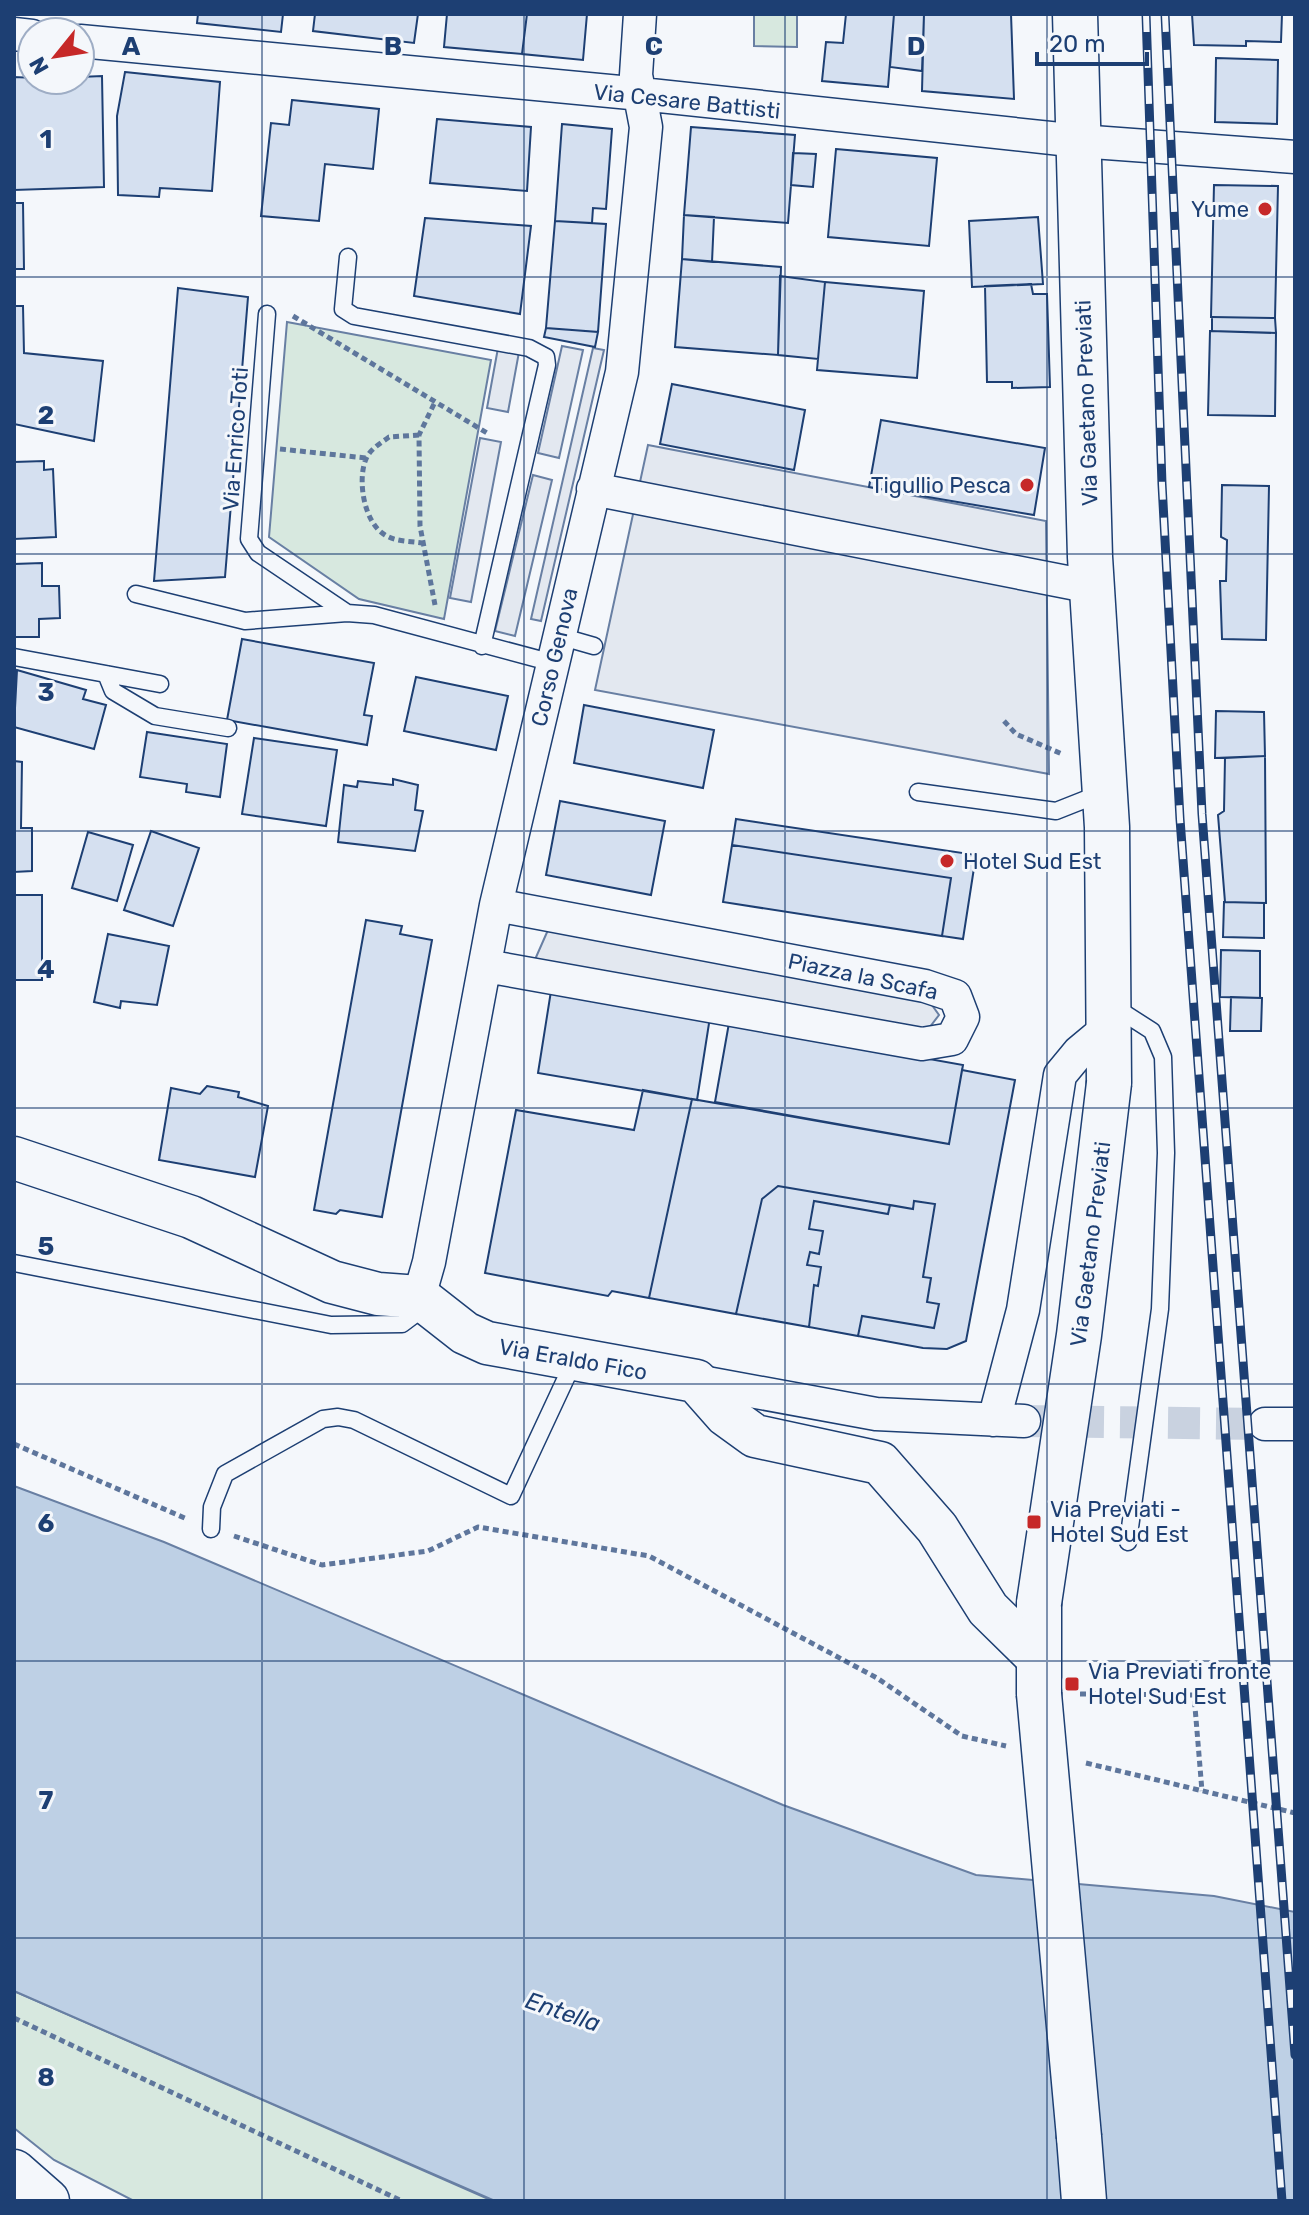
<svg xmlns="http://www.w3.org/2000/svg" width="1309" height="2215" font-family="Rubik,sans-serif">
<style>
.green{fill:#d7e8df;stroke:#687fa3;stroke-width:2}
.parking{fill:#e3e8f0;stroke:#687fa3;stroke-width:2}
.water{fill:#bed0e5;stroke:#687fa3;stroke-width:2}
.building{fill:#d5e0f0;stroke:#1d3f73;stroke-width:2}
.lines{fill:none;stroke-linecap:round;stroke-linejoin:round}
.minor-tunnel{stroke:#c9d2e0;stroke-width:32;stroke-dasharray:32 16;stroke-linecap:butt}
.service-casing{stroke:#1d3f73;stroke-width:19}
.minor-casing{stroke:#1d3f73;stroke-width:35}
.tertiary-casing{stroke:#1d3f73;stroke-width:45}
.primary-casing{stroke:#1d3f73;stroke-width:47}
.path{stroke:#5e769c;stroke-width:5;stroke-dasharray:6 4;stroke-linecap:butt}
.service{stroke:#f4f7fb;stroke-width:16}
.minor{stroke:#f4f7fb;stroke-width:32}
.tertiary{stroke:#f4f7fb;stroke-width:42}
.primary{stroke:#f4f7fb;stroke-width:44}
.rail-casing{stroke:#1d3f73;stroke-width:9}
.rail{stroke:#f4f7fb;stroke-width:6;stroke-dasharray:18;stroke-linecap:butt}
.primary-bridge-casing{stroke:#1d3f73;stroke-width:47;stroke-linecap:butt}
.primary-bridge{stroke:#f4f7fb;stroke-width:44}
.grid{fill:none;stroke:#1d3f73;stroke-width:2;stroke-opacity:0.55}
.poi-dot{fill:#c62828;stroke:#f4f7fb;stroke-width:3}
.labels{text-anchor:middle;stroke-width:6;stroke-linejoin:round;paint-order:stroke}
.street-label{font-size:22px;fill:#1d3f73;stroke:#f4f7fb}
.poi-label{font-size:22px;fill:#1d3f73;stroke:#f4f7fb;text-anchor:start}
.water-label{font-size:24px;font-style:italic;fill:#1d3f73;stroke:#f4f7fb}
.grid-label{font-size:26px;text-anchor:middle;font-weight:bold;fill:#1d3f73;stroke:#f4f7fb;stroke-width:6;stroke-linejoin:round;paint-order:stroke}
</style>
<rect width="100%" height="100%" fill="#f4f7fb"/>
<path class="green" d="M754 14H797V47L754 46Z
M287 322 491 360 444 619 359 599 269 537Z
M14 1991 493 2201H134L54 2160 14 2128Z"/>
<path class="parking" d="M562 346 583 350 559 458 538 453Z
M498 348 519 352 508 412 487 408Z
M593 348 604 350 541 621 531 619Z
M480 438 501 442 471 602 450 598Z
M648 445 1046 521 1049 774 595 690Z
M533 475 552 480 515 636 495 631Z
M548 930 929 1001 939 1015 923 1036 533 964Z"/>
<path class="water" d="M14 1486 164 1542 783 1805 976 1875 1214 1896 1295 1912V2201H495L14 1991Z"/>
<path class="building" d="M198 14H283L281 32 197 23Z
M315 14H418L414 43 313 31Z
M447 14H527L522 54 444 47Z
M527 14H587L583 60 522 54Z
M846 14H894L888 87 822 81 826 42 843 43Z
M894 14H924L922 71 890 67Z
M924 14H1011L1014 99 922 91Z
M1192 14H1282L1281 42 1246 41V46L1194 45Z
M1216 58 1278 60 1277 124 1215 122Z
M125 72 220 82 212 191 160 188 159 197 118 195 117 116Z
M102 76 104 187 14 190V77L80 80V77Z
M292 100 379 109 373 169 325 164 319 221 261 216 271 123 289 125Z
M437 119 531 127 527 191 430 183Z
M562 124 612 129 606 209 593 208 592 223 555 221Z
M691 127 795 135 788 223 684 215Z
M836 149 937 158 929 246 828 237Z
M793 153 816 154 813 187 791 185Z
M1214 185 1278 186 1275 318 1211 317Z
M14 203H23L24 269H14Z
M684 215 714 217 712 262 682 259Z
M1038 217 1043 284 972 287 969 221Z
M425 218 531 226 520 314 414 296Z
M555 221 606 224 598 332 546 328Z
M682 259 781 267 778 355 675 347Z
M780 276 825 282 818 359 778 355Z
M825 282 924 291 917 378 817 370Z
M1031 284 1033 294H1047L1050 387 1012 388V382H987L985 286Z
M178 288 248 297 225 577 154 581Z
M14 306H23L24 353 103 361 94 441 14 424Z
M1212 317 1275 318 1276 333 1212 331Z
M546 328 598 332 595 347 544 337Z
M1210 331 1276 333 1275 416 1208 415Z
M672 384 805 410 794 470 660 444Z
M881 420 1045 448 1034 515 869 487Z
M44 461V470L53 469 56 537 14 539V462Z
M1222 485 1269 486 1266 640 1222 639 1220 581H1226L1227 540 1221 537Z
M42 563V586H59L60 618 39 619V637H14V564Z
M242 639 374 663 364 715 372 716 367 745 227 720Z
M17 670 86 690 83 699 106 705 94 749 14 727Z
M416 677 508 696 496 750 404 731Z
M584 705 714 730 703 788 574 763Z
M1216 711 1264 712 1265 756 1215 758Z
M147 732 227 744 220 797 186 792 187 784 140 777Z
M254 738 337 750 326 826 242 814Z
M1265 756 1266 903 1225 902 1218 815 1224 811 1225 758Z
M14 761 22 762 21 828H32V871L14 872Z
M393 779 418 785 415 810 423 811 415 851 338 842 344 785 357 787 358 781 393 785Z
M560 801 665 821 651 895 546 875Z
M736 819 976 855 963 939 942 936 951 878 732 845Z
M151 831 199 848 173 926 124 910Z
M88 832 133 845 117 901 72 888Z
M732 845 951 878 942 936 723 902Z
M14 895H42V980H14Z
M1224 902 1264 903V938L1223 937Z
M366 920 402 926 400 934 432 940 382 1217 340 1210 336 1214 314 1210Z
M108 934 169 946 157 1005 121 1001 120 1008 94 1002Z
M1221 950 1260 951V998L1220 997Z
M551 991 710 1017 697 1100 538 1073Z
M1231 997 1262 998 1261 1031H1230Z
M729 1023 963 1065 949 1144 715 1102Z
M962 1070 1015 1080 966 1341 947 1349 923 1348 858 1336 862 1316 934 1328 939 1304 927 1302 931 1278 923 1277 935 1204 914 1201 913 1209 778 1186 762 1199 736 1314 649 1298 692 1099 949 1144Z
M207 1086 239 1092 238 1097 268 1106 255 1177 159 1160 171 1088 200 1094Z
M643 1090 692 1099 649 1298 612 1291 608 1296 485 1273 516 1110 634 1130Z
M778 1186 890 1205 888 1214 814 1201 809 1229 823 1231 819 1254 810 1252 807 1265 821 1267 818 1286 814 1285 809 1327 736 1314 762 1199Z
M814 1201 888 1214 890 1205 913 1209 914 1201 935 1204 923 1277 931 1278 927 1302 939 1304 934 1328 862 1316 858 1336 809 1327 814 1285 818 1286 821 1267 807 1265 810 1252 819 1254 823 1231 809 1229Z"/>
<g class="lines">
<path class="minor-tunnel" d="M1024 1421 1265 1424"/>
<defs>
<path id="service" d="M348 257 343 309 354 316 529 348 546 357 547 365 482 646
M267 314 249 539 258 553 347 613
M136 594 245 621 347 613 374 615 553 663
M559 636 594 646
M14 657 160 684
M106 674 113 691 155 716 228 728
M918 792 1056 811 1104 792
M1113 1006 1152 1031 1163 1057 1166 1153 1160 1309 1128 1542
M14 1263 331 1325 402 1324 414 1315 419 1298
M211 1529 212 1507 225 1474 323 1419 338 1417 354 1420 511 1496 574 1361"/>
<path id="minor" d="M14 34 32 36
M80 41 641 94 1079 141 1295 157
M593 489 1092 587
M486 966 922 1044 952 1039 963 1017 955 996 925 986 496 905
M419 1297 429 1262 496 905 622 372 646 127 636 75 640 14
M696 1381 876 1414 1024 1421
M994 1420 1023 1310 1060 1075 1079 1052 1109 1027
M1265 1424H1295"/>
<path id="tertiary" d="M14 1158 191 1217 332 1282 378 1294 419 1297 465 1333 487 1343 696 1381 726 1415 755 1436 880 1463 937 1528 988 1609 1038 1658"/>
<path id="primary" d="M1075 14 1090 557 1107 827 1109 1083
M1039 1603V1694
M1079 2137 1084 2201
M14 2172 47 2201"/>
</defs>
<use href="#service" class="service-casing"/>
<use href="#minor" class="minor-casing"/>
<use href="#tertiary" class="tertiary-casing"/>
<use href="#primary" class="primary-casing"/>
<path class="path" d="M293 316 487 433
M434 404 419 435 420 526 435 605
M419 435 389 437C381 443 370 449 366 459 357 480 364 523 385 535 396 542 410 541 422 543
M280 449 366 458
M1004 721 1016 734 1062 754
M14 1444 187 1519
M234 1536 322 1565 428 1551 478 1527 649 1556 877 1678 962 1736 1006 1746
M1080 1694 1194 1695 1202 1791
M1086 1763 1295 1813
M14 2018 402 2201"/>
<use href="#service" class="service"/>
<use href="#minor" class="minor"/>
<use href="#tertiary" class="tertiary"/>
<use href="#primary" class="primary"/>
<defs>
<path id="rail" d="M1146 14 1162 484 1180 819 1282 2201
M1165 14 1202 814 1295 2055"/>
</defs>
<use href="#rail" class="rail-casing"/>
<use href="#rail" class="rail"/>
<defs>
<path id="primary-bridge" d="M1039 1603 1079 1335 1109 1083
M1039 1694 1079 2137"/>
</defs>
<use href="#primary-bridge" class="primary-bridge-casing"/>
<use href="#primary-bridge" class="primary-bridge"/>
</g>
<path class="grid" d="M262 14V2201M524 14V2201M785 14V2201M1047 14V2201M14 277H1295M14 554H1295M14 831H1295M14 1108H1295M14 1384H1295M14 1661H1295M14 1938H1295"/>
<g class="poi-dot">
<circle cx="1265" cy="209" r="8"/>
<circle cx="1027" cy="485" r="8"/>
<circle cx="947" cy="861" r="8"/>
<rect x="1026" y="1514" width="16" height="16" rx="4"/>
<rect x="1064" y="1676" width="16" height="16" rx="4"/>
</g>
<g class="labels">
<g class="street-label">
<text transform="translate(687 101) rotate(6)" y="8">Via Cesare Battisti</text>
<text transform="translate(1086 403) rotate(-92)" y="8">Via Gaetano Previati</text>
<text transform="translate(235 439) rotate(-86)" y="8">Via Enrico Toti</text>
<text transform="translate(554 657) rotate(-77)" y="8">Corso Genova</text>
<text transform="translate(863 976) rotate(12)" y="8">Piazza la Scafa</text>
<text transform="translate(1090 1244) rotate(-83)" y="8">Via Gaetano Previati</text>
<text transform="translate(573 1359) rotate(10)" y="8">Via Eraldo Fico</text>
</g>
<g class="poi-label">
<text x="1249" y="217" text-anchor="end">Yume</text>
<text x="1011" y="493" text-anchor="end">Tigullio Pesca</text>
<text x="963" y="869">Hotel Sud Est</text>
<text x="1050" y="1517">Via Previati -<tspan x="1050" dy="25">Hotel Sud Est</tspan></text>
<text x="1088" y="1679">Via Previati fronte<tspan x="1088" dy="25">Hotel Sud Est</tspan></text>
</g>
<g class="water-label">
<text transform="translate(563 2012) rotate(19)" y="8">Entella</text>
</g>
</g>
<g class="grid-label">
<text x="131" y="55">A</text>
<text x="393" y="55">B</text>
<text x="654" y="55">C</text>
<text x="916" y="55">D</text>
<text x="46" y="148">1</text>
<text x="46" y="424">2</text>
<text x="46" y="701">3</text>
<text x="46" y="978">4</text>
<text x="46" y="1255">5</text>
<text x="46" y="1532">6</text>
<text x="46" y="1809">7</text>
<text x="46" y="2086">8</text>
</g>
<rect width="1309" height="2215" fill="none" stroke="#1d3f73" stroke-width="32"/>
<g transform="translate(56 56) rotate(240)"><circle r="38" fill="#f4f7fb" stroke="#9eadc5" stroke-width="2"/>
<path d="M0-6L14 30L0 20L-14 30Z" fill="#c62828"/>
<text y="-12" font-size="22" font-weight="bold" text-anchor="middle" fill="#1d3f73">N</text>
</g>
<path d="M1037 52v12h110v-12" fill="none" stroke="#1d3f73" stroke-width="4"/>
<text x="1049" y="52" font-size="24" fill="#1d3f73" stroke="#f4f7fb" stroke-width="6" paint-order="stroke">20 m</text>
</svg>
